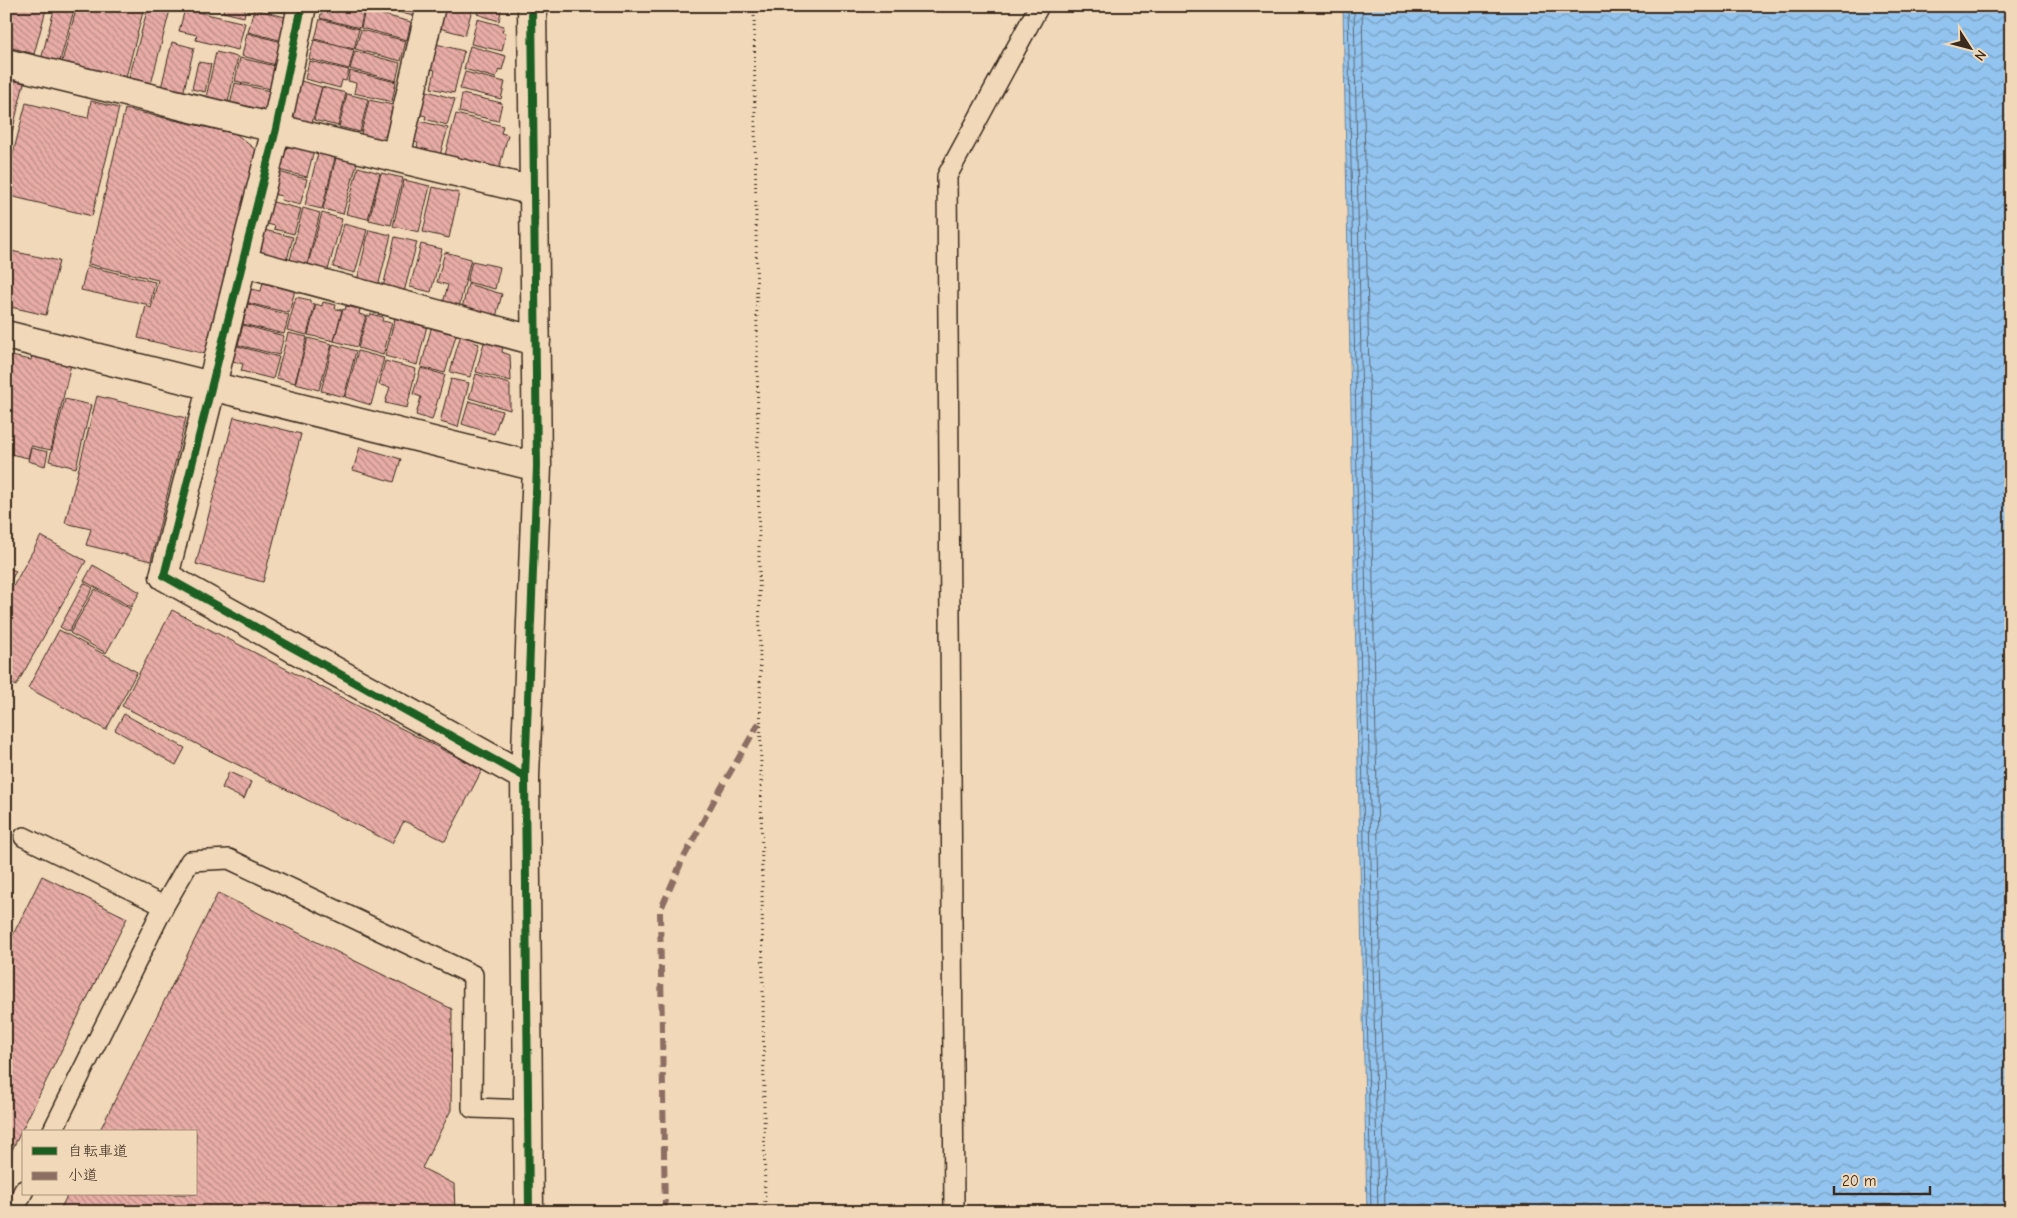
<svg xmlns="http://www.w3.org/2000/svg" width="2017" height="1218" font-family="'Comic Neue','Klee One',sans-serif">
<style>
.water{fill:url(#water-waves);stroke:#6f869b}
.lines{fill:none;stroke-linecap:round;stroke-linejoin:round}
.shore{stroke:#5e6872;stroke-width:1}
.building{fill:url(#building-back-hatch);stroke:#3b2a1e}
.lane-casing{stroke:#3b2a1e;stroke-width:22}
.street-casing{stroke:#3b2a1e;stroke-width:31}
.path{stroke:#3b2a1e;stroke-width:3;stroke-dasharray:1 4;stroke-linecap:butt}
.lane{stroke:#f0d8b8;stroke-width:19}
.street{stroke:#f0d8b8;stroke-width:28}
.quiet{stroke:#8d6e63;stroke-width:6;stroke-dasharray:12 6;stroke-linecap:butt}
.cycleway-casing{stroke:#f0d8b8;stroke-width:11}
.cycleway{stroke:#1b5e20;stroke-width:8}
</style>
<defs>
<pattern id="water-waves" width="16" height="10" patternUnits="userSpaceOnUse" patternTransform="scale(1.25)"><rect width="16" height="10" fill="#92c4ef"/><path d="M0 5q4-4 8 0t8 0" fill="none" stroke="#789fc1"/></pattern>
<pattern id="building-back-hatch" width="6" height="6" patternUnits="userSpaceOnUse" patternTransform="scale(1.25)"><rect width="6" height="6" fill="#e7aca5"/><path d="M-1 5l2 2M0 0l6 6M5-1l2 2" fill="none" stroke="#bc8c86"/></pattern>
</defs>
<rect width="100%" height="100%" fill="#f0d8b8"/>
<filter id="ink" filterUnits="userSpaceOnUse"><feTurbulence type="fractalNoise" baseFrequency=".02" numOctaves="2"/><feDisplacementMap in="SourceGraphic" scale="10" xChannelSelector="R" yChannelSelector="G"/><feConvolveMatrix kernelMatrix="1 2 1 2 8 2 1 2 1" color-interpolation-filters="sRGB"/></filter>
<g filter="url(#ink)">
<path class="water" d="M1343 6H2011V1212H1367Z"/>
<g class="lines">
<path class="shore" d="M1348 6 1371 1212
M1354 6 1378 1212
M1362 6 1385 1212"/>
</g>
<path class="building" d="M6 6H47L34 54 6 46Z
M55 6H75L59 65 41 60Z
M77 6H142L144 8 125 81 61 65Z
M147 6H171L150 88 128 82 148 7Z
M224 6H246L244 17 223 12Z
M275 6H295L293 14 274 10Z
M323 6H350L364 10 360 28 320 18Z
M399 6H420L417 17 398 12Z
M442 6H473L465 35 436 27Z
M479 6H502L499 21 477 14Z
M185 9 245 23 238 50 196 40 197 35 179 31Z
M254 9 289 18 283 41 248 32Z
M365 10 411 22 407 40 361 28Z
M320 19 359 29 354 49 315 39Z
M477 19 504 26 502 32 506 33 502 51 471 44Z
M361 30 406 41 401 61 355 49Z
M247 33 286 43 276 65 242 56Z
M314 40 354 50 349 69 309 59Z
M172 42 194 48 183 94 161 88Z
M436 44 464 51 454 93 431 88 435 70 430 69Z
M470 46 506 56 502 70 499 69 496 78 464 69Z
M355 51 400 63 396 81 350 69Z
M216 52 238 57 227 107 205 102Z
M240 58 280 67 275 90 235 81Z
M309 61 349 70 346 81 342 80 340 88 305 79Z
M198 62 211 64 205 92 192 89Z
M350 71 396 82 392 102 354 93 356 83 348 81Z
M465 72 505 82 501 99 460 89Z
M6 79 24 83 6 157Z
M301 81 322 87 311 126 300 123 292 114Z
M235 83 274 92 270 110 261 108 260 112 229 109Z
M322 87 346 93 338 126 314 120Z
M424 90 455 99 447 125 425 119 426 116 418 114Z
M347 94 368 99 360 132 339 127Z
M462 94 502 103 498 121 459 112Z
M369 100 393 105 386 135 376 142 360 138Z
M91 101 119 108 92 216 6 195V181L26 103 88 118Z
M125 109 236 134 257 151 210 355 138 338 146 306 151 308 158 280 88 264Z
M456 114 503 126 501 133 508 135 499 169 445 155Z
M415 120 448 128 440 155 417 149 418 143 409 141Z
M295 145 314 150 307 177 278 170 283 149Z
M318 153 335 158 322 209 305 205Z
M336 158 357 163 343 214 323 209Z
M358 167 380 173 368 219 346 214Z
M278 172 307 179 300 205 281 200 282 196 272 194Z
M381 173 403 178 391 225 369 220Z
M404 180 430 186 419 232 393 226Z
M433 187 459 193 449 238 423 232Z
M269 201 301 209 294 234 274 229 275 226 263 223Z
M303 208 320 213 307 265 290 260Z
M322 213 342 219 328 270 308 264Z
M344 224 367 230 355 273 333 267Z
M264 230 293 237 286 264 264 259 258 251Z
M369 230 391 235 378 287 357 281Z
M395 237 417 242 404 292 383 287Z
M421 244 442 249 431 292 410 287Z
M6 250 59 261 46 315 6 306Z
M445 252 471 259 459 307 443 303 448 285 437 282Z
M472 261 500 267 495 289 467 282Z
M87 266 155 282 150 305 81 290Z
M263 282 295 290 289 313 248 303 251 289 261 291Z
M468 284 502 294 496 317 462 308Z
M296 297 310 300V303L315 304 307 335 287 330Z
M323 302 336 305 335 309 342 310 334 341 308 335 316 304 322 306Z
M248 304 289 315 284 334 243 324Z
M346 306 360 309 359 314 366 316 357 347 334 341 343 309 345 310Z
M371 314 383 317 382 321 392 323 383 355 358 348 367 316H370Z
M395 318 427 326 417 365 385 356Z
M243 325 284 336 279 355 238 345Z
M432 325 457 332 445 373 421 367Z
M288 333 307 337 295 383 276 378Z
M461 334 475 338 473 342 479 344 470 377 450 372Z
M308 338 332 344 319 390 295 384Z
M485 339 503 344 502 352 510 355 511 381 476 372Z
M333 344 356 351 344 397 321 391Z
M237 346 279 357 273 379 241 371 243 364 233 361Z
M358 351 384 358 371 405 345 397Z
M6 355 31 360 32 355 71 364 51 450 31 446 28 458 6 453Z
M385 361 416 369 407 408 385 403 390 387 379 385Z
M421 368 445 375 432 420 416 415 421 397 413 394Z
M476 374 510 384V410L469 398Z
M451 379 469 383 458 427 440 422Z
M97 396 186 418 151 561 86 545 91 529 65 523Z
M65 399 91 405 76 468 49 461Z
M469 401 502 411 494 434 462 424Z
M234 417 301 434 263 582 196 564Z
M360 447 401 459 394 482 353 470Z
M31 448 48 452 45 466 28 461Z
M41 536 86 561 16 686 6 680V599Z
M93 565 140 592 131 607 84 581Z
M6 567 16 571 6 589Z
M84 583 93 588 69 632 60 627Z
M95 589 131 609 106 653 70 633Z
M172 610 482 770 445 841 404 821 392 843 122 706Z
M59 630 137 672 106 730 28 688Z
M124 714 185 748 176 765 115 730Z
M229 772 251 782 244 799 222 788Z
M42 876 127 918 6 1162V949Z
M218 893 452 1009 451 1110 422 1168 454 1184 455 1212H59L68 1194H196V1132H99Z"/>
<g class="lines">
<defs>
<path id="lane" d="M24 837 164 906
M52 1132 164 906 190 861 229 859 473 975 472 1108 528 1110
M13 1212 24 1190
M954 1212 947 176 1039 6"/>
<path id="street" d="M302 6 276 129 164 576 525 777
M6 63 534 191
M396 157 431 6
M243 262 536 341
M6 335 537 467
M529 1212 525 777 537 467 532 6"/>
</defs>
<use href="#lane" class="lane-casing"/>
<use href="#street" class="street-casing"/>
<path class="path" d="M754 6 765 1212"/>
<use href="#lane" class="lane"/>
<use href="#street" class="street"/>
<path class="quiet" d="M665 1212 660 911 682 861 717 795 759 723"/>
<defs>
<path id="cycleway" d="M302 6 276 129 164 576 525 777
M529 1212 525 777 537 467 532 6"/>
</defs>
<use href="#cycleway" class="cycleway-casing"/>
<use href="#cycleway" class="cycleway"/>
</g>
</g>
<rect width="2017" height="1218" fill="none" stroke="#f0d8b8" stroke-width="25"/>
<rect x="12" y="12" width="1992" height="1193" fill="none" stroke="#3b2a1e" stroke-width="2" filter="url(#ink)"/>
<rect x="22" y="1130" width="175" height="65" fill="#f0d8b8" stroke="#a8927a"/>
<rect x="32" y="1147" width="25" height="8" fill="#1b5e20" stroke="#a8927a"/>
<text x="68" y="1156" font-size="15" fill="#3b2a1e">自転車道</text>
<rect x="32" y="1172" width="25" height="8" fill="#8d6e63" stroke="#a8927a"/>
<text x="68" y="1180" font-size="15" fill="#3b2a1e">小道</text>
<g transform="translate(1970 48) rotate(126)" stroke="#f0d8b8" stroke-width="4" paint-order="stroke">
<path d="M0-4L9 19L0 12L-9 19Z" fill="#3b2a1e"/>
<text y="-8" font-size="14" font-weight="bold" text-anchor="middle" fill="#3b2a1e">N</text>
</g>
<path d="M1834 1186v8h96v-8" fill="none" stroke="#3b2a1e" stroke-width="2.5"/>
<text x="1842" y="1186" font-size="15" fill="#3b2a1e" stroke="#f0d8b8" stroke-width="4" paint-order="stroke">20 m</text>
</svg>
